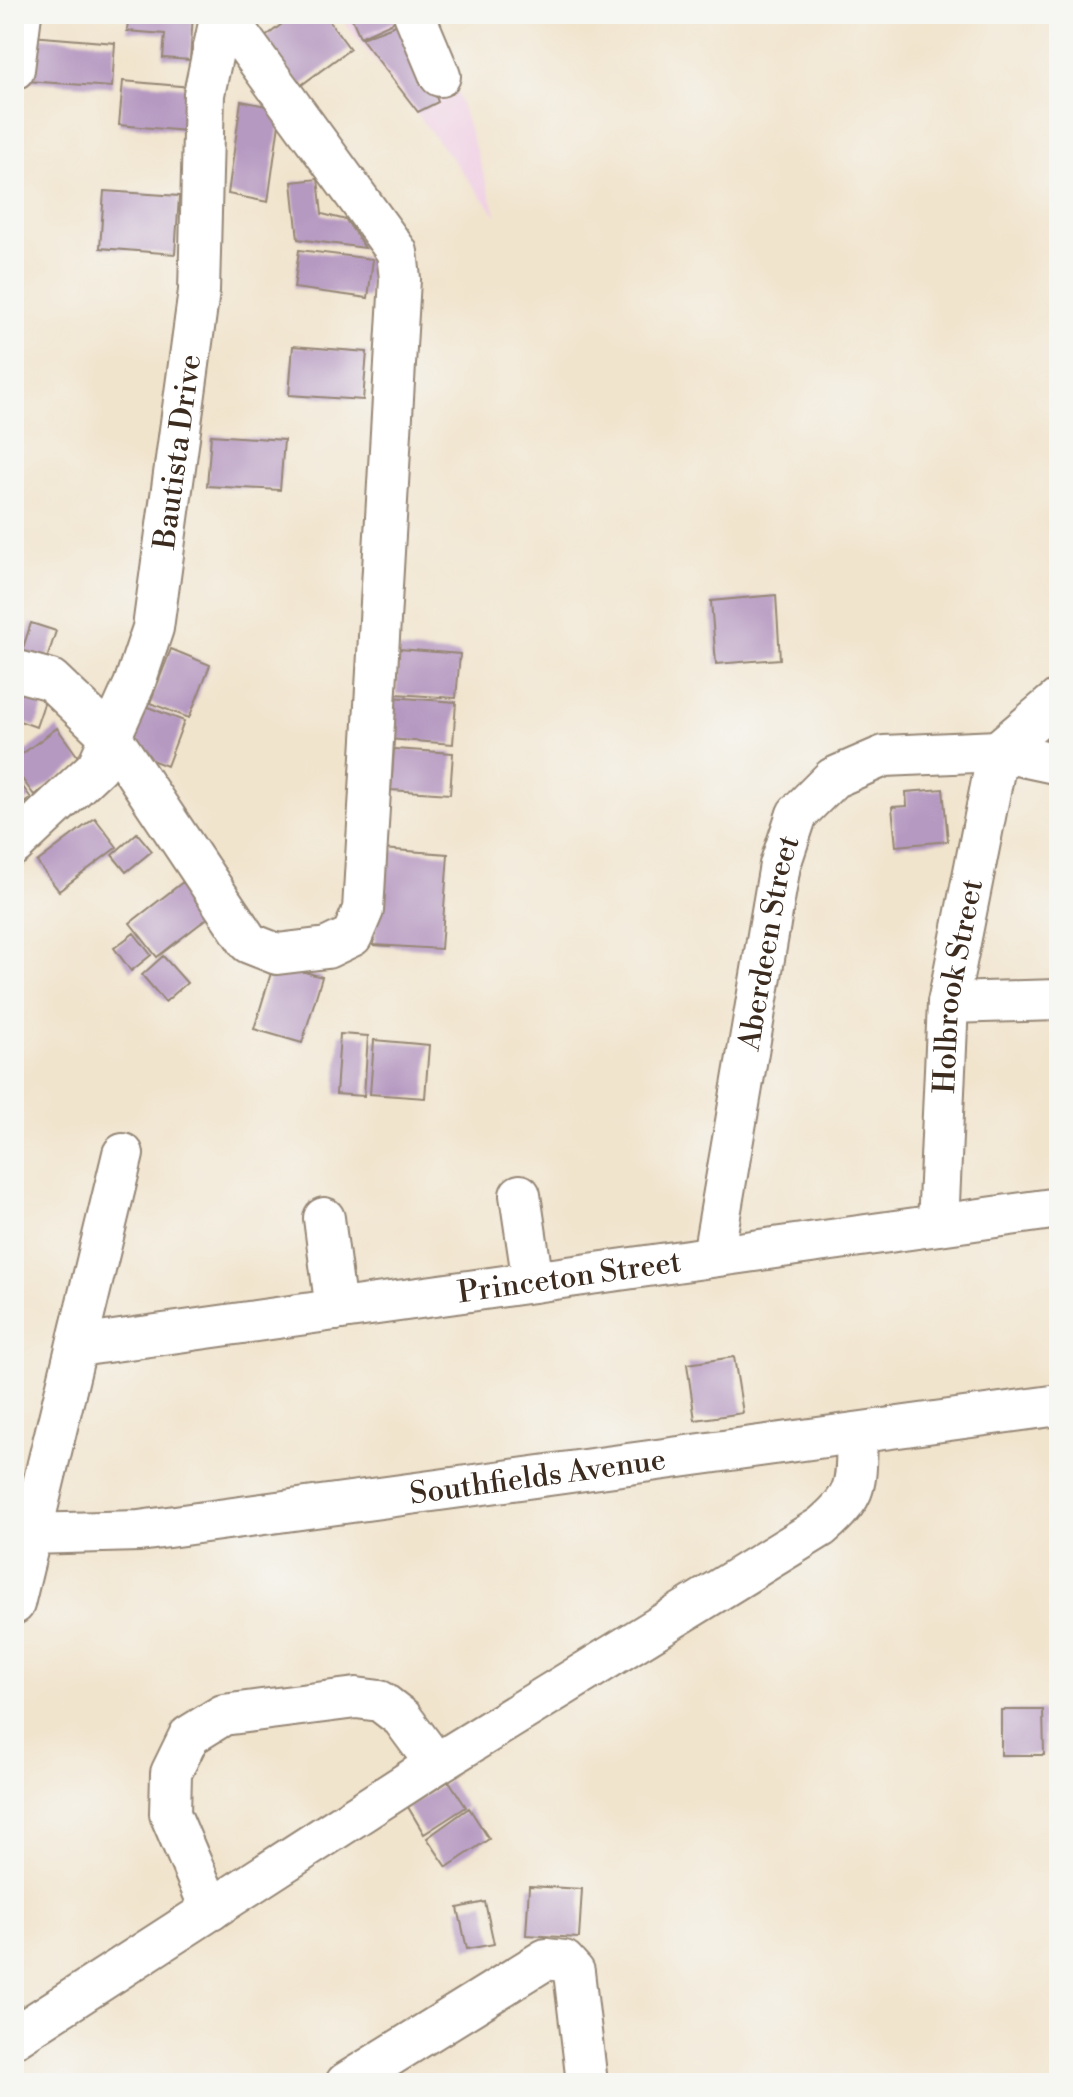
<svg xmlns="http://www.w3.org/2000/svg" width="1073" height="2097" font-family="'Libre Bodoni',serif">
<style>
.built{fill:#f0d0e4}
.building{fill:#b699c1}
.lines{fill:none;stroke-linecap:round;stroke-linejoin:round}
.minor-casing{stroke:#968776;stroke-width:44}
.minor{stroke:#fff;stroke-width:40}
.labels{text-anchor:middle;stroke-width:7;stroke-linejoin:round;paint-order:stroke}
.street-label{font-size:30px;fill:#3b2a1e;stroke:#f6f6f2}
</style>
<rect width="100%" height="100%" fill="#f6f6f2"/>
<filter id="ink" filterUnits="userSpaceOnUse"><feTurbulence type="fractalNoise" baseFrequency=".0125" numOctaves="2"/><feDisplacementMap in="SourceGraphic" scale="16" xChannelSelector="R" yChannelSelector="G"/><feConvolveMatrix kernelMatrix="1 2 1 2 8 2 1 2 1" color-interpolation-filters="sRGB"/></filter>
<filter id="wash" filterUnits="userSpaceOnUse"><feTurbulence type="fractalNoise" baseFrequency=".006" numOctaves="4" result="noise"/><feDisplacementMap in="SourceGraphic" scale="32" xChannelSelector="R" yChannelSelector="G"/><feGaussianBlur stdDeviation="1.8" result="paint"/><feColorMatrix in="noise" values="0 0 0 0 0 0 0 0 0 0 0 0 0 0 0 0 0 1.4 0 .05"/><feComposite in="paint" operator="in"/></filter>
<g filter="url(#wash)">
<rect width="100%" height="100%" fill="#f1e4cd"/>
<path class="built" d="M338 14H432L497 216Z"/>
<g id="blocks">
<path class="building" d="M129 14H193L190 60 163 58 165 34 127 31Z
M295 14H324L350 49 300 86 264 38Z
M350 14H400L402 18 360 37Z
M406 21 438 102 418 112 361 38Z
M31 36 115 43 112 87 27 81Z
M123 81 191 87 186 131 119 125Z
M241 101 281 109 268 202 228 194Z
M318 179 322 214 346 220 365 248 298 239 292 182Z
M104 191 179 196 175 254 100 248Z
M299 250 373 259 368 298 294 288Z
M293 346 367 352 363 400 289 395Z
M211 435 284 440 280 490 207 486Z
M776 595 780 659 716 664 711 601Z
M31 623 56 631 46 662 21 654Z
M171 649 210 665 189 718 150 703Z
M399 649 460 654 456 698 396 694Z
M14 686 46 698 36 727 14 719Z
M391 697 456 702 453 744 388 739Z
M145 706 184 721 167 766 128 751Z
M57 728 81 761 34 795 14 768V760Z
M394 749 453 753 450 794 391 790Z
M14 775 31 798 14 810Z
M943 789 948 841 896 846 892 807 907 806 906 792Z
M95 818 117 847 59 891 37 862Z
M137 833 152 851 126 872 112 855Z
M381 849 448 854 441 949 374 945Z
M183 882 210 916 157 957 130 923Z
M134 933 151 955 131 971 114 948Z
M163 956 187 983 165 1002 142 975Z
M274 963 322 977 302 1043 254 1029Z
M340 1034 368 1036 364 1096 336 1094Z
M374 1040 429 1045 425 1098 370 1094Z
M734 1357 743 1413 695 1420 687 1364Z
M1001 1710H1043L1044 1755H1001Z
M449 1781 466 1807 424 1834 408 1807Z
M469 1808 489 1839 447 1867 427 1838Z
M529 1886 582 1889 579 1938 526 1935Z
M485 1902 494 1944 467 1949 458 1908Z"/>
</g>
</g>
<g filter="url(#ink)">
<use href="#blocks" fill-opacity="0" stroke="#968776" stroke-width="2"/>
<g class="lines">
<defs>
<g id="minor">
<path d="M414 14 440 76"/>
<path d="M14 69 21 14"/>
<path d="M14 670 51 680 112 738 249 943 277 954 327 948 352 936 363 910 400 279 397 252 224 14"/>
<path id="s1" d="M14 845 97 767 134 685 153 628 199 291 204 94 221 14"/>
<path d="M948 1003 1059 1000"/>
<path d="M520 1195 533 1282"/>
<path d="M324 1218 336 1310"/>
<path id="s2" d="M938 1225 948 1003 998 751 1059 699"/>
<path id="s3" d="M713 1256 780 865 797 814 833 778 884 756 998 751 1059 764"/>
<path id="s4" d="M78 1346 1059 1208"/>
<path id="s5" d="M14 1530 29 1534 139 1531 1059 1405"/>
<path d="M14 1604 123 1154"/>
<path d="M211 1910 170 1814 171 1773 189 1736 223 1715 356 1698 380 1701 402 1718 436 1764"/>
<path d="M14 2037 436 1764 821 1527C861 1493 855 1483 857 1434"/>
<path d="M346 2083 546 1959 564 1961 574 1972 587 2083"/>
</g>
</defs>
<use href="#minor" class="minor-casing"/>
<use href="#minor" class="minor"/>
</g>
</g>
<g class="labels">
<g class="street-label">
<text dy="10" stroke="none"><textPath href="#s1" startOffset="442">Bautista Drive</textPath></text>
<text dy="10" stroke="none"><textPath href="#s3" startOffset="318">Aberdeen Street</textPath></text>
<text dy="10" stroke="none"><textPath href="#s2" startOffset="240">Holbrook Street</textPath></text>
<text dy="10" stroke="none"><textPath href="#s4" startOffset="496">Princeton Street</textPath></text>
<text dy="10" stroke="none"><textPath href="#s5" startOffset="528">Southfields Avenue</textPath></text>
</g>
</g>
<rect width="1073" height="2097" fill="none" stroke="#f6f6f2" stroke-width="48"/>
</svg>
